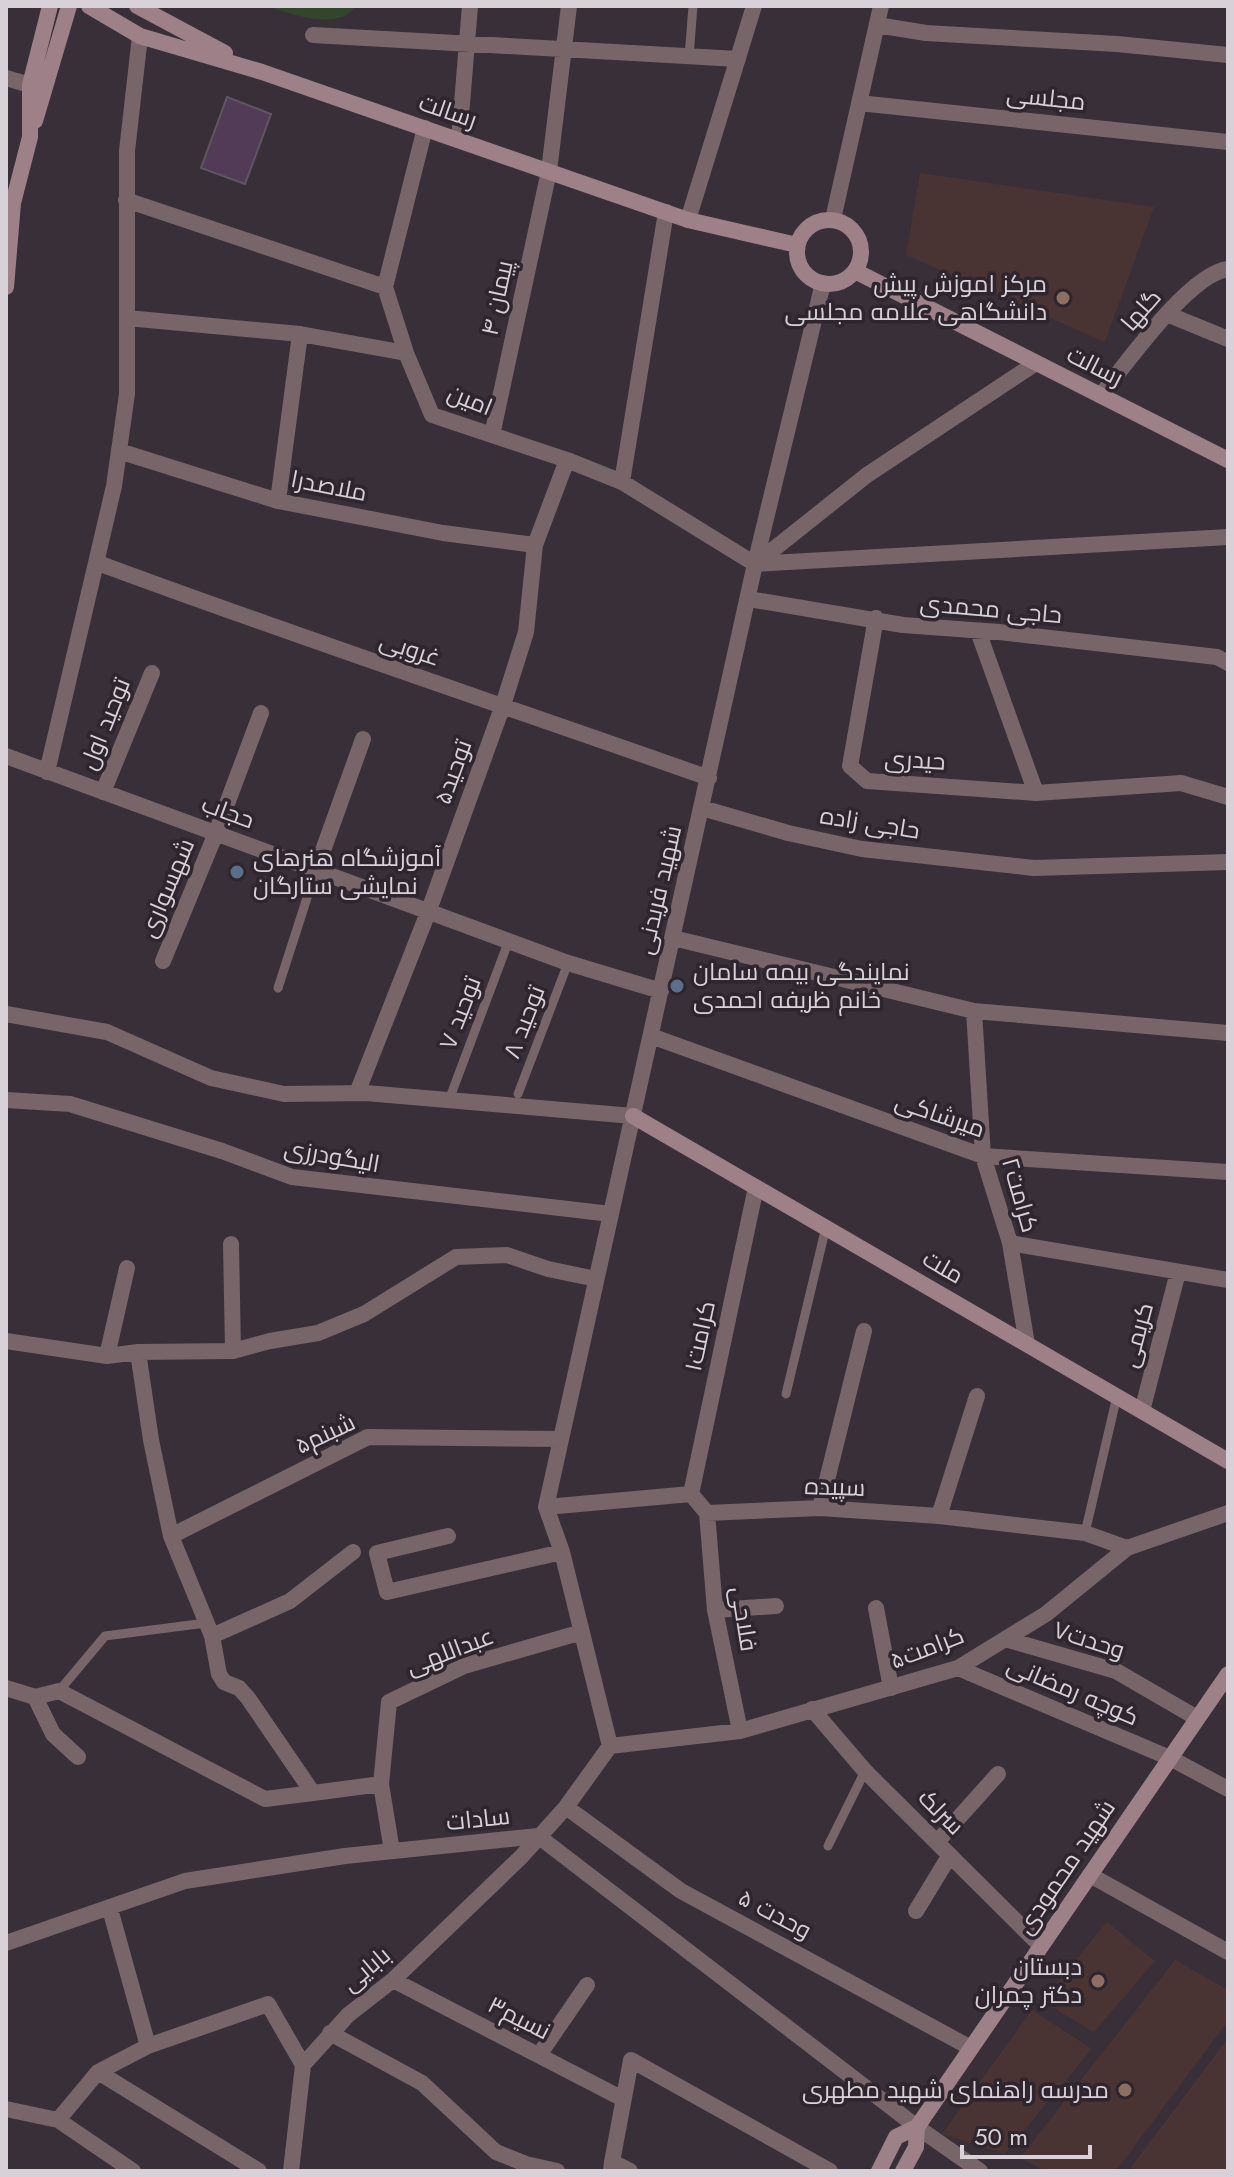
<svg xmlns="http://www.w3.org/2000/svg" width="1234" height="2177" font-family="Jost,Cairo,sans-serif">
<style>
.education{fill:#493433}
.green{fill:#33462c}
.building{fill:#523b56;stroke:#605662;stroke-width:2}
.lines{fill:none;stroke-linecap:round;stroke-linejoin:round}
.lane{stroke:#776569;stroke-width:9}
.street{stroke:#776569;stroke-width:16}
.secondary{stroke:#9e8188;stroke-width:16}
.education-dot{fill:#8d6e63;stroke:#2f252e;stroke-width:3}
.service-dot{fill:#5c6f8a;stroke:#2f252e;stroke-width:3}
.labels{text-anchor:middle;stroke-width:7;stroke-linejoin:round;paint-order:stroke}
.street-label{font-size:24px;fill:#d8d1d7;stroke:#2f252e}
.poi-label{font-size:24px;fill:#d8d1d7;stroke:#2f252e;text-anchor:end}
</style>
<rect width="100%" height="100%" fill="#392f38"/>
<path class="education" d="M920 173 1154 207 1105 342 906 255Z
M1107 1922 1155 1961 1094 2032 1042 2001Z
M1175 1960 1228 1990V2021L1116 2171H1045L1020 2158Z
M1032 2010 1092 2049 1004 2154 942 2134Z
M1228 2038V2171H1128Z"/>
<path class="green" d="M266 6H356C337 33 291 13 266 6Z"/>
<path class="building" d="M227 97 271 114 245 184 201 168Z"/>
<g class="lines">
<path class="lane" d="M689 57 693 6
M278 988 316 870
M518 1094 568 963
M449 1100 509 940
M786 1394 826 1227
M1085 1533 1117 1396
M59 1691 105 1636 206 1623
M828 1846 865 1771"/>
<path class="street" d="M877 25 926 33 1117 44 1228 55
M313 35 738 59
M6 78 30 85
M859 103 1228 142
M425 128 385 287 406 353 432 415 567 460 622 482 755 564
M459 140 470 6
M126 200 385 287
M833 219 881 6
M688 220 754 6
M1167 314 1228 339
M127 318 300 334 406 353
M1101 395C1126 364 1189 274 1228 269
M492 435 549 171 569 6
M119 451 278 501 443 533 535 545
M622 482 666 212
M278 501 300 334
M98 563C300 638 505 706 709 778
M755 564 1228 537
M755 564 867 475 1036 363
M749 599 903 625 999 632 1217 657 1228 663
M876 618 850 766 867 781 1036 793 1181 783 1228 797
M978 631 1036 793
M6 756 568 963 661 991
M47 772 114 486 127 394V151L140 36
M103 792 152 673
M702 808 788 833 862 849 1034 868 1228 862
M316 870 363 739
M673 938 974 1011 1228 1033
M163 961 216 833 261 713
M974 1011 983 1156 1010 1243 1027 1344
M6 1014 107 1032 211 1078 284 1094 366 1093 633 1116
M651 1036 983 1156 1228 1172
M357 1093 429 910 503 705 526 632 535 545 567 460
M6 1100 70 1104 222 1151 292 1177 611 1214
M1010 1243 1228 1280
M231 1244 233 1351
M6 1341 107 1356 138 1352 233 1351 270 1341 318 1333 364 1314 456 1257 507 1255 548 1269 596 1279
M138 1352 151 1440 171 1536 212 1636 219 1674 224 1682 239 1688 248 1698 313 1793 381 1784
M107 1356 127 1268
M1142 1411 1178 1272
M691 1494 756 1187
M546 1507 755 564 823 283
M546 1507 691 1494 707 1513 820 1508 939 1516 1085 1533 1127 1548
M820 1508 864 1331
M707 1513 715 1610 740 1731
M939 1516 977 1396
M171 1536 368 1437 561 1439
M448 1536 377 1553 387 1592 562 1552
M876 1608 891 1688
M715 1610 776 1606
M212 1636 290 1601 353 1552
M1005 1639 1116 1671 1197 1718
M958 1668 1170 1758 1228 1789
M6 1688 35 1697 59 1691 265 1799 313 1793
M35 1697 53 1734 78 1757
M812 1709 865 1771 1041 1946
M610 1746 740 1731 958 1668 1046 1614 1127 1548 1228 1513
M566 1807 681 1891 971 2048
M937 1842 998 1774
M392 1851 381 1784 389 1702 464 1666 582 1632
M1090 1875 1228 1952
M916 1911 950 1855
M6 1943 185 1881 345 1856 538 1836 917 2127 980 2171
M393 1980 623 2099
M330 2033 422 2083 496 2152 526 2164 557 2171
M148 2046 268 2004 303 2065
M539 2055 587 1985
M98 2072 148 2046 110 1909
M6 2109 58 2120 133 2171
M58 2120 98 2072 259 2171
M612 2162 631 2060 830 2171
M291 2171 303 2065 348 2015 393 1980 521 1857 566 1807 610 1746 562 1552 546 1507
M611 2171 612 2162 630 2171"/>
<path class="secondary" d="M89 6 140 36 262 72 688 220 797 245
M137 6 225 53
M35 121 69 6
M797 252a32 32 0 1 1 64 0a32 32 0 1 1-64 0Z
M855 271 1228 460
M6 287 13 203 30 137V85L50 6
M633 1116 1228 1461
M917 2127 1228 1674
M879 2171 896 2137 917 2127 916 2147 903 2171"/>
</g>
<g class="education-dot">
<circle cx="1063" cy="298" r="8"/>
<circle cx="1098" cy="1981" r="8"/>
<circle cx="1125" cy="2090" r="8"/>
</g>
<g class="service-dot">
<circle cx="237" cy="872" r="8"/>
<circle cx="677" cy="986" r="8"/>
</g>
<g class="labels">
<g class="street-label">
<text transform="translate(1046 98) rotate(6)" y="8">مجلسی</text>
<text transform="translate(448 111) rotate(19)" y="8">رسالت</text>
<text transform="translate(497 298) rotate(-78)" y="8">پیمان ۴</text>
<text transform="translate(1141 310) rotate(-49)" y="8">گلها</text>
<text transform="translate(1095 366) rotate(27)" y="8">رسالت</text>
<text transform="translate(470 400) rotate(22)" y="8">امین</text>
<text transform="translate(329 486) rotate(11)" y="8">ملاصدرا</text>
<text transform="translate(991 609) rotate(5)" y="8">حاجی محمدی</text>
<text transform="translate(410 649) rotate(18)" y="8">غروبی</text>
<text transform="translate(105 724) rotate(-68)" y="8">توحید اول</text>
<text transform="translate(915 760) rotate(3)" y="8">حیدری</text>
<text transform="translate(453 772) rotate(-70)" y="8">توحید۵</text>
<text transform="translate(228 812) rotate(20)" y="8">حجاب</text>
<text transform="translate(870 823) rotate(9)" y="8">حاجی زاده</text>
<text transform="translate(167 888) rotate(-67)" y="8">شهسواری</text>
<text transform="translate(659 890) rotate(-77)" y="8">شهید فریدنی</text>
<text transform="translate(460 1013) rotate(-69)" y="8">توحید ۷</text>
<text transform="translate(524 1022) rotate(-69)" y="8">توحید ۸</text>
<text transform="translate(940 1115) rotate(19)" y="8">میرشاکی</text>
<text transform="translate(332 1156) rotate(10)" y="8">الیگودرزی</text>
<text transform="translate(1020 1195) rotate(74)" y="8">کرامت۲</text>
<text transform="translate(943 1267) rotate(30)" y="8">ملت</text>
<text transform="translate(1137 1335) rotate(-75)" y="8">کریمی</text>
<text transform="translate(700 1336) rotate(-78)" y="8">کرامت۱</text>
<text transform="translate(325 1434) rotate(-25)" y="8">شبنم۵</text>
<text transform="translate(835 1487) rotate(2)" y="8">سپیده</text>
<text transform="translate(744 1619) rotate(81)" y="8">فلاحی</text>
<text transform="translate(1089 1640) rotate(18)" y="8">۷وحدت</text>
<text transform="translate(927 1648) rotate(-21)" y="8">کرامت۵</text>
<text transform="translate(450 1651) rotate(-21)" y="8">عبداللهی</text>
<text transform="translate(1073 1691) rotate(23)" y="8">کوچه رمضانی</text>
<text transform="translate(941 1812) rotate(45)" y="8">سرلک</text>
<text transform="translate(478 1819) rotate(-6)" y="8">سادات</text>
<text transform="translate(1066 1867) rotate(-56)" y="8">شهید محمودی</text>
<text transform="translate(775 1914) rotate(28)" y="8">وحدت ۵</text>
<text transform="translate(366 1969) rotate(-40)" y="8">بابایی</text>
<text transform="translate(519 2018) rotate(27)" y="8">نسیم۳</text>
</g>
<g class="poi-label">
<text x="1047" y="292">مرکز اموزش پیش<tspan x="1047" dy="28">دانشگاهی علامه مجلسی</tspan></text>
<text x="253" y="866" text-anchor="start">آموزشگاه هنرهای<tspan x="253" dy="28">نمایشی ستارگان</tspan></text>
<text x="693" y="980" text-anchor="start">نمایندگی بیمه سامان<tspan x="693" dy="28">خانم ظریفه احمدی</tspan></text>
<text x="1082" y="1975">دبستان<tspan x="1082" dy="28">دکتر چمران</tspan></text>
<text x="1109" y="2098">مدرسه راهنمای شهید مطهری</text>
</g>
</g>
<rect width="1234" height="2177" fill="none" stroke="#d8d1d7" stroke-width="16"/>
<path d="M962 2145v12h128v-12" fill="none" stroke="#d8d1d7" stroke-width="4"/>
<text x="974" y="2145" font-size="24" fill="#d8d1d7" stroke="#2f252e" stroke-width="6" paint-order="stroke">50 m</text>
</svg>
